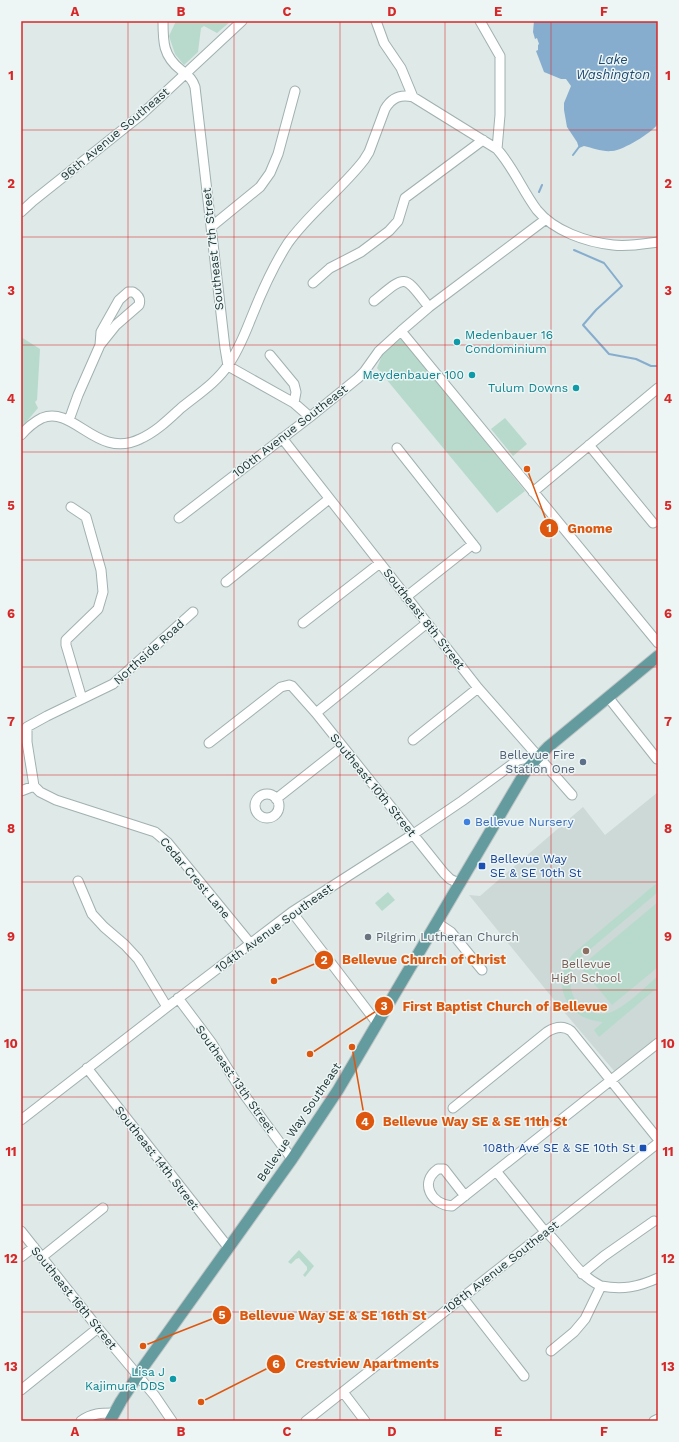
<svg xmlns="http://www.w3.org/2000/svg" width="679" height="1442" font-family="'Work Sans',sans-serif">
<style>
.built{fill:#cdd9d7}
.green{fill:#b7dacc}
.water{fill:#87adce}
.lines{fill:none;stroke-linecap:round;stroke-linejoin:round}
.stream{stroke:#87adce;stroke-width:2}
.minor-casing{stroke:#a1b0b0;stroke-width:11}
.major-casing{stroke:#bcc3c4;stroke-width:13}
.minor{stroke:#fff;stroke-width:9}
.major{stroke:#649b9e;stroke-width:11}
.grid{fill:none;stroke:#d62828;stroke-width:1;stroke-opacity:0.55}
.culture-dot{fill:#0f9aa8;stroke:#eef6f5;stroke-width:1.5}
.service-dot{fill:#5c6f8a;stroke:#eef6f5;stroke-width:1.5}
.shop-dot{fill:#3f7fe0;stroke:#eef6f5;stroke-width:1.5}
.transit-dot{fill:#1a4fb4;stroke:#eef6f5;stroke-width:1.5}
.worship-dot{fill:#6b7280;stroke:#eef6f5;stroke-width:1.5}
.education-dot{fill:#8d6e63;stroke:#eef6f5;stroke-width:1.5}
.labels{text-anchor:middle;stroke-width:3;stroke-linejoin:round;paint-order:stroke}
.street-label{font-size:12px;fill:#203839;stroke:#eef6f5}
.culture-label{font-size:12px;fill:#0d838f;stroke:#eef6f5;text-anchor:end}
.service-label{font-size:12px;fill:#4e5e75;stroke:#eef6f5;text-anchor:end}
.shop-label{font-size:12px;fill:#366cbe;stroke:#eef6f5;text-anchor:start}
.transit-label{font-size:12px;fill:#164399;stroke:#eef6f5;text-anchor:start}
.worship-label{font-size:12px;fill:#5b616d;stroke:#eef6f5;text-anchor:start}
.education-label{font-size:12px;fill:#785e54;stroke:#eef6f5}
.water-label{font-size:13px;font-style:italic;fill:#1d4972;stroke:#eef6f5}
.leader{fill:none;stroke:#de570e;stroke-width:1.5}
.callout-dot{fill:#de570e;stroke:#eef6f5;stroke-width:1.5}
.mark-label{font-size:12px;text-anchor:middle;font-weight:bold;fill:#fff}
.callout-label{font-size:13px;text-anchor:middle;font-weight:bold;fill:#de570e;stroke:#eef6f5;stroke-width:3;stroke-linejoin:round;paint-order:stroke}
.neatline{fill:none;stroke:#d62828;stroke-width:1.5}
.grid-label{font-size:13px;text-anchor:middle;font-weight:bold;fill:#d62828}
</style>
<rect width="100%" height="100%" fill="#dee9e8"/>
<path class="built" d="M658 792V1036L615 1072 559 1006 469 895 480 896 583 807 605 835Z"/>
<path class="green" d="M176 21H231L217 33 204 26 201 28 198 52 184 65 175 54 169 36Z
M21 337 40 349 37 400 35 402 38 408 21 428Z
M402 338 525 491 497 513 377 368 383 353Z
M505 418 527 444 513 456 491 429Z
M658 882V892L581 957C558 980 575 1020 608 1013 623 1010 646 986 658 976V987L599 1037 594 1030 603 1022C564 1020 548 978 576 951Z
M388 892 395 900 382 911 375 903Z
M658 902V967L612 1005 580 967Z
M299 1250 314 1266 305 1277 303 1275 307 1270V1267L299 1258 296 1259 291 1264 288 1262Z"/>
<path class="water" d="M534 21H658V124C651 133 624 150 612 151 602 152 593 148 584 146L579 148 577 142 567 127 564 110V103L571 86 566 79H561L544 72 536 51 538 50V45L539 44 537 38 535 39 533 32Z"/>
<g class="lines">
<path class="stream" d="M573 155 579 147
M539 192 542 185
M574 250 604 263 622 286 596 310 583 325 609 354 636 359 651 366H658"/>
<defs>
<path id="minor" d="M163 21C163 42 163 56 181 70 188 76 192 78 195 87L225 348 228 366 294 403 310 417
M376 21 384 43 401 68 413 97 497 149C514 168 522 190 537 210 554 231 586 242 613 245 628 247 643 244 658 242
M480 21 500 56V115L497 149
M21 212 33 201 141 115 242 21
M211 227 260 187 270 173 278 154 295 91
M313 283 330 268 361 252 389 231 398 221 405 198 483 140
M374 301C407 274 403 274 429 307
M401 331 658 643
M270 355 294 384 296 392 294 403
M69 420 78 395 100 345 116 325 139 305C141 299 138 295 133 292H128L119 300 101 332 100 345
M21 435C27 428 34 422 42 418 74 405 97 460 140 439 156 432 169 419 181 408 197 395 217 382 228 365 239 350 245 333 252 316 262 291 273 266 288 243 310 212 341 190 364 160L369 152 385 109C392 97 401 94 413 97
M282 438 478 688 572 795
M589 445 653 523
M397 448 476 548
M533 492 658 388
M71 507 86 517 101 570 103 592 98 609 66 640V645L82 699
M179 518 310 417 358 378 364 372 379 351 401 331 429 307 546 219
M226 582 329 499
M406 597 473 544
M303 623 380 563
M608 697 657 759
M316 713 427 623
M27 727 47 716 113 684 193 612
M27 727V742L34 786
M413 740 478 688
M209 743 281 687 289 685 292 686 316 713 444 873 450 879 460 884
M21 791 34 786 40 792 56 800 155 832 168 843 250 943
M255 806a12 12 0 1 1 24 0a12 12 0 1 1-24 0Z
M276 799 342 747
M78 881 92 914 104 927 125 945 138 959 167 1007
M292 912 377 1023
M436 922 451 932 482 970
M178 998 211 1042 243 1093 292 1159
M87 1068 228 1247
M453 1108 547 1032C555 1027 563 1025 571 1031L658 1139
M21 1120 167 1007 292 912 412 835 462 801 518 760 538 756
M496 1171 542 1228C564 1246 575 1274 601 1286
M465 1196 444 1169H438C419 1182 431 1205 452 1206 521 1152 589 1097 658 1043
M21 1231 98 1328 155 1396 172 1421
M21 1257 34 1247
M42 1257 103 1208
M582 1274 604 1256 654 1221
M463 1298 524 1376
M551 1351 574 1332 585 1319 601 1286C623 1290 638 1287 658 1278
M21 1390 98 1328
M343 1392 365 1421
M81 1421C92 1413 101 1413 114 1413
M306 1421 658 1143
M654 1421 658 1419"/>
<path id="major" d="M110 1421 121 1401 144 1366 292 1159 338 1090 527 769 548 747 658 656"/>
</defs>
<use href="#minor" class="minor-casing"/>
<use href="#major" class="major-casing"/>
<use href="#minor" class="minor"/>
<use href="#major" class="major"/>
</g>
<path class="grid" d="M128 21V1421M234 21V1421M340 21V1421M445 21V1421M551 21V1421M21 130H658M21 237H658M21 345H658M21 452H658M21 560H658M21 667H658M21 775H658M21 882H658M21 990H658M21 1097H658M21 1205H658M21 1312H658"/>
<g class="culture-dot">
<circle cx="457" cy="342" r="4"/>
<circle cx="472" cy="375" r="4"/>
<circle cx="576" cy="388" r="4"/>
<circle cx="173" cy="1379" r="4"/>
</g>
<circle class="service-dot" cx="583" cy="762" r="4"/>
<circle class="shop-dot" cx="467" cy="822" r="4"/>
<g class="transit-dot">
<rect x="478" y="862" width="8" height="8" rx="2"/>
<rect x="639" y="1144" width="8" height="8" rx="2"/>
</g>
<circle class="worship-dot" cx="368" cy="937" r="4"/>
<circle class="education-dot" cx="586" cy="951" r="4"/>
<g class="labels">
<g class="street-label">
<text transform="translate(115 134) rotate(-40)" y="4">96th Avenue Southeast</text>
<text transform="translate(213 249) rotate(-96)" y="4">Southeast 7th Street</text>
<text transform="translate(290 431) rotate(-38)" y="4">100th Avenue Southeast</text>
<text transform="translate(424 619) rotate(52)" y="4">Southeast 8th Street</text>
<text transform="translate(149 652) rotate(-42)" y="4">Northside Road</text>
<text transform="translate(373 785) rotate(51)" y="4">Southeast 10th Street</text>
<text transform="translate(195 878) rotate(50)" y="4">Cedar Crest Lane</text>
<text transform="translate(274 928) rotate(-36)" y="4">104th Avenue Southeast</text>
<text transform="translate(235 1079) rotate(55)" y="4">Southeast 13th Street</text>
<text transform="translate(299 1122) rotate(-56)" y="4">Bellevue Way Southeast</text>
<text transform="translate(157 1158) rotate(52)" y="4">Southeast 14th Street</text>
<text transform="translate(501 1267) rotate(-38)" y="4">108th Avenue Southeast</text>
<text transform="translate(74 1298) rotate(51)" y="4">Southeast 16th Street</text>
</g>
<g class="culture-label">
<text x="465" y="339" text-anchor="start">Medenbauer 16<tspan x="465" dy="14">Condominium</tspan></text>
<text x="464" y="379">Meydenbauer 100</text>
<text x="568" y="392">Tulum Downs</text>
<text x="165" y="1376">Lisa J<tspan x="165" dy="14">Kajimura DDS</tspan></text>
</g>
<g class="service-label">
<text x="575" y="759">Bellevue Fire<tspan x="575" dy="14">Station One</tspan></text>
</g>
<g class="shop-label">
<text x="475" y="826">Bellevue Nursery</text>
</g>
<g class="transit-label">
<text x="490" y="863">Bellevue Way<tspan x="490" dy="14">SE &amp; SE 10th St</tspan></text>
<text x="635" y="1152" text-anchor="end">108th Ave SE &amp; SE 10th St</text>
</g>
<g class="worship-label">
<text x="376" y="941">Pilgrim Lutheran Church</text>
</g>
<g class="education-label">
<text x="586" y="968">Bellevue<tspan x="586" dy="14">High School</tspan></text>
</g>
<g class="water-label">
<text x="613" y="64">Lake<tspan x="613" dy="15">Washington</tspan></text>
</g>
</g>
<path class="leader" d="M527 469L549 528M274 981L324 960M310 1054L384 1006M352 1047L365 1121M143 1346L222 1315M201 1402L276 1364"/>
<g class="callout-dot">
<circle cx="527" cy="469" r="4"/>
<circle cx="274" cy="981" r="4"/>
<circle cx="310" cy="1054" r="4"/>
<circle cx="352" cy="1047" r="4"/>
<circle cx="143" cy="1346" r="4"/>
<circle cx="201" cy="1402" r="4"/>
<circle cx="549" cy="528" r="10"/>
<circle cx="324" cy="960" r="10"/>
<circle cx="384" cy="1006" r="10"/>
<circle cx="365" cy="1121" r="10"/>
<circle cx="222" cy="1315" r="10"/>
<circle cx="276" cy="1364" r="10"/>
</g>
<g class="mark-label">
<text x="549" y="532">1</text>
<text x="324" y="964">2</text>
<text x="384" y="1010">3</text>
<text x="365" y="1126">4</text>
<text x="222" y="1319">5</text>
<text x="276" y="1368">6</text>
</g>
<g class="callout-label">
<text x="590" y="533">Gnome</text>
<text x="424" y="964">Bellevue Church of Christ</text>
<text x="505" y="1011">First Baptist Church of Bellevue</text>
<text x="475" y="1126">Bellevue Way SE &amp; SE 11th St</text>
<text x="333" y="1320">Bellevue Way SE &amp; SE 16th St</text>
<text x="367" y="1368">Crestview Apartments</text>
</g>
<rect width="679" height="1442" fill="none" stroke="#eef6f5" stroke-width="44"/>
<rect x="22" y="22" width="635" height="1398" class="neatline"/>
<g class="grid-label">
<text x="75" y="16">A</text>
<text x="181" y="16">B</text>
<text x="287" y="16">C</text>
<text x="392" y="16">D</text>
<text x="498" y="16">E</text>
<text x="604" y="16">F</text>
<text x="11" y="80">1</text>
<text x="668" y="80">1</text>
<text x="11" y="188">2</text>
<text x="668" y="188">2</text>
<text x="11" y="295">3</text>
<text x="668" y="295">3</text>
<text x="11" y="403">4</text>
<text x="668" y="403">4</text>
<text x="11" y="510">5</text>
<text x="668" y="510">5</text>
<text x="11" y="618">6</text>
<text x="668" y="618">6</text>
<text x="11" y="726">7</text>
<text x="668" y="726">7</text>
<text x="11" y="833">8</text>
<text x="668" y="833">8</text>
<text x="11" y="941">9</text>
<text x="668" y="941">9</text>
<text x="11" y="1048">10</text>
<text x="668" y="1048">10</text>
<text x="11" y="1156">11</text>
<text x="668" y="1156">11</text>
<text x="11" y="1263">12</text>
<text x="668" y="1263">12</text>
<text x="11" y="1371">13</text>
<text x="668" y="1371">13</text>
<text x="75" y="1436">A</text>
<text x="181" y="1436">B</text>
<text x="287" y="1436">C</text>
<text x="392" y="1436">D</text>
<text x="498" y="1436">E</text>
<text x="604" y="1436">F</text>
</g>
</svg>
